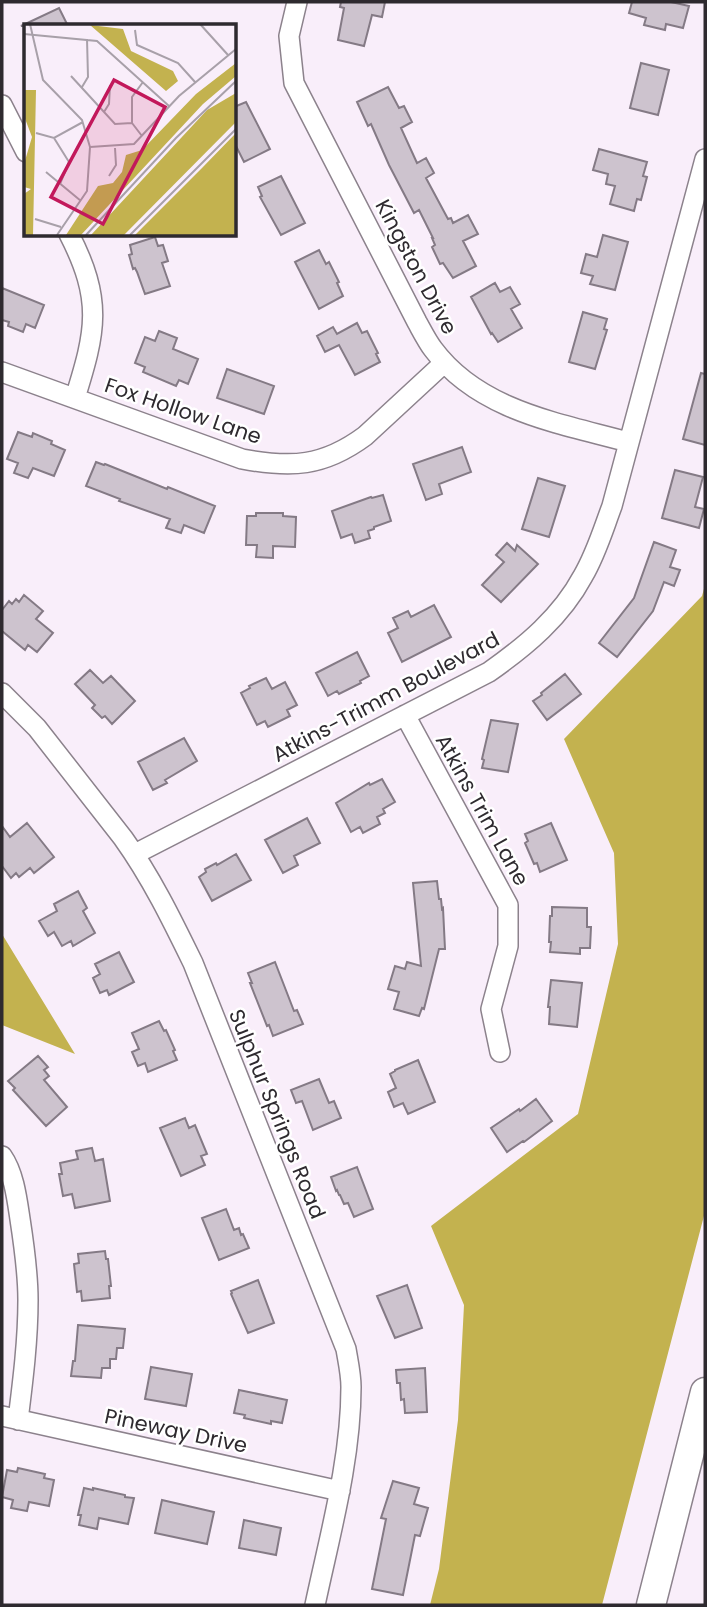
<svg xmlns="http://www.w3.org/2000/svg" width="707" height="1607" font-family="Poppins,sans-serif">
<style>
.forest{fill:#c3b24f}
.building{fill:#cdc3ce;stroke:#847a85;stroke-width:2}
.lines{fill:none;stroke-linecap:round;stroke-linejoin:round}
.minor-casing{stroke:#8c828c;stroke-width:22}
.highway-casing{stroke:#8c828c;stroke-width:31}
.minor{stroke:#fff;stroke-width:19}
.highway{stroke:#fff;stroke-width:28}
.labels{text-anchor:middle;stroke-width:5;stroke-linejoin:round;paint-order:stroke}
.street-label{font-size:21px;fill:#2e2a2f;stroke:#fff}
.inset-road{fill:none;stroke:#a8a0a9;stroke-width:2}
.view{fill:#c2185b;fill-opacity:0.15;stroke:#c2185b;stroke-width:3.5}
.inset-edge{fill:none;stroke:#2e2a2f;stroke-width:3.5}
</style>
<rect width="100%" height="100%" fill="#f9eefa"/>
<path class="forest" d="M705 585V1212L602 1605H430L439 1569 458 1420 464 1305 431 1226 578 1114 618 944 614 853 564 739 702 596Z
M2 934 75 1054 2 1025Z"/>
<path class="building" d="M341 2H385L382 17 372 15 364 46 338 40 344 8 340 7Z
M632 2H671L689 6 683 28 666 24 665 30 644 25 646 18 629 13Z
M59 8 68 26H21Z
M641 63 669 70 658 115 630 108Z
M388 87 399 108 404 106 412 122 401 128 417 163 426 158 434 173 426 178 448 219 451 218 453 223 468 215 478 234 463 241 476 266 453 278 443 263 440 264 432 247 435 245 432 238H433L419 210 414 213 389 165 371 124 368 126 357 102Z
M246 102 270 149 244 162 234 142V107Z
M599 149 647 162 643 176 647 177 641 200 637 199 634 211 610 204 615 186 606 184 608 174 593 170Z
M281 176 305 223 281 235 260 197 262 196 258 187Z
M603 235 628 242 615 290 590 284 593 276 581 273 586 254 597 257Z
M155 237 158 246 163 245 168 261 162 263 170 286 145 294 137 272 135 268 133 269 129 255 132 254 130 245Z
M319 250 326 264 329 262 339 282 337 283 343 296 319 309 295 262Z
M495 283 500 292 510 287 520 304 511 309 522 328 498 342 492 333 491 334 471 297Z
M2 288 44 305 35 328 26 324 23 332 8 326 9 322 2 320Z
M583 312 607 319 604 329 607 330 595 369 569 362Z
M357 323 362 333 367 331 378 353 376 354 380 362 355 375 339 345 325 352 317 336 333 327 337 334Z
M159 331 177 338 173 349 198 359 188 384 179 380 176 386 143 372 145 367 135 363 145 337 155 341Z
M227 369 274 386 264 414 217 398Z
M701 373 705 374V445L683 439Z
M18 432 32 437 33 433 52 441 51 444 65 450 54 476 33 468 28 478 14 473 18 463 7 459Z
M462 447 471 472 439 484 442 494 426 500 413 464Z
M96 462 104 465 105 464 167 489 168 487 215 506 204 533 184 525 181 533 166 528 170 519 119 501 120 499 86 486Z
M675 470 703 477 695 507 704 509 699 528 662 518Z
M538 478 565 486 549 537 522 529Z
M383 495 391 521 374 527V529L368 531 370 538 355 543 352 534 341 538 332 511 371 497 372 498Z
M256 513H283V516L296 517 295 547 273 546V558L256 557 257 545H246L247 516H256Z
M654 542 676 550 670 567 680 570 674 586 664 582 653 611 617 657 599 643 634 598Z
M507 543 515 551 517 545 538 564 501 602 482 585 504 562 496 555Z
M24 595 43 611 36 619 53 633 37 652 28 645 25 650 2 631V610L9 601 12 604 16 599 19 602Z
M434 605 451 637 402 662 388 633 398 628 393 618 408 611 411 617Z
M357 652 369 676 360 681 361 683 339 694 337 691 328 696 316 673Z
M90 670 103 683 111 676 135 701 112 724 105 716 102 718 92 708 95 705 75 684Z
M565 674 581 694 547 720 533 701 542 695 541 693Z
M266 678 272 689 285 682 297 705 287 710 290 716 268 727 265 721 257 725 241 693 250 688 249 686Z
M491 720 518 724 508 772 482 768 484 760 482 759Z
M184 738 197 761 165 780 167 783 153 790 138 762Z
M382 779 395 802 383 809 385 813 377 817 380 824 363 833 360 827 351 832 336 803 369 783 370 785Z
M307 818 320 843 294 856 298 865 283 873 265 840Z
M27 823 54 857 34 873 30 868 19 877 16 873 11 878 2 866V826L10 837Z
M551 823 567 860 540 872 537 863 534 864 525 843 528 841 525 834Z
M236 854 251 880 212 901 199 877 206 872 205 869 216 863 217 865Z
M437 881 439 899H441L442 909 443 908 445 949H439L424 1009 422 1008 419 1016 394 1009 399 992 388 989 395 966 405 969 407 962 421 966 413 883Z
M78 891 87 908 83 911 95 933 73 946 71 941 62 946 54 932 48 936 39 921 57 911 54 904Z
M552 907 587 908V927H591L590 948H580V954L550 952 551 942H549L550 916H552Z
M119 952 134 982 109 995 107 990 100 993 93 978 100 974 95 964Z
M275 962 294 1011 297 1010 303 1024 273 1036 269 1025 267 1026 250 983H252L248 973Z
M551 980 582 983 577 1027 549 1024 550 1007H548Z
M159 1021 164 1031 166 1030 175 1050 173 1051 177 1060 148 1072 145 1063 138 1066 132 1052 139 1049 132 1033Z
M38 1056 48 1067 44 1070 49 1076 44 1080 67 1107 46 1126 13 1090 15 1088 8 1081Z
M418 1060 435 1102 408 1114 403 1103 394 1107 388 1092 396 1088 390 1074 395 1071V1070Z
M319 1079 329 1103 334 1101 341 1118 313 1130 302 1101 296 1103 291 1090Z
M536 1099 552 1121 524 1142 523 1141 507 1152 491 1128 519 1109 520 1111Z
M185 1118 189 1128 195 1125 207 1154 201 1156 205 1165 181 1176 160 1128Z
M92 1148 95 1161 103 1159 110 1201 75 1208 72 1194 63 1196 59 1174H62L60 1163 78 1159 76 1151Z
M357 1167 373 1209 354 1217 348 1203 344 1204 340 1195H339L337 1190 336 1191 331 1177Z
M226 1209 234 1230 239 1228 241 1235 243 1234 249 1248 219 1260 202 1218Z
M105 1251 106 1259H108L111 1286H109L110 1298 82 1301 81 1291 77 1292 74 1264 79 1263 78 1254Z
M258 1280 274 1323 248 1333 231 1294 232 1293 231 1291Z
M407 1285 422 1328 395 1338 377 1296Z
M78 1325 125 1329 123 1348H117L116 1359H110V1368H102L101 1378 71 1376 73 1361H75Z
M151 1367 192 1374 186 1406 145 1399Z
M425 1368 427 1412 405 1413 404 1399 401 1400 400 1383H397L396 1370Z
M239 1390 287 1400 282 1423 271 1421V1424L244 1418 245 1415 234 1413Z
M18 1468 45 1474 44 1478 54 1480 49 1506 29 1502 27 1511 11 1508 13 1500 2 1497 7 1470 17 1472Z
M393 1481 419 1488 414 1504 428 1508 420 1536 415 1535 403 1595 372 1589 386 1519 381 1518Z
M84 1488 93 1490V1488L125 1495V1497L134 1498 128 1524 99 1518 97 1529 79 1525 81 1515H78Z
M162 1500 214 1512 207 1544 155 1533Z
M244 1520 281 1528 276 1555 239 1548Z"/>
<g class="lines">
<defs>
<path id="minor" d="M297 2 289 36 294 83 417 322C422 331 427 341 433 349 479 411 559 423 628 442
M2 105 26 152
M69 234C103 300 96 331 75 398
M2 372 242 459C291 468 323 467 365 436L444 363
M2 693 37 728 123 838C151 877 172 920 193 963L346 1349C348 1361 351 1374 351 1387 351 1460 330 1534 315 1605
M405 715 508 905V946L491 1009 500 1052
M135 854 489 672C526 646 561 617 583 576 596 554 603 530 612 506L705 159
M2 1156C14 1173 17 1199 20 1219 24 1245 28 1273 28 1300 28 1340 23 1380 18 1420
M2 1416 340 1491"/>
<path id="highway" d="M651 1605 705 1392"/>
</defs>
<use href="#minor" class="minor-casing"/>
<use href="#highway" class="highway-casing"/>
<use href="#minor" class="minor"/>
<use href="#highway" class="highway"/>
</g>
<g class="labels">
<g class="street-label">
<text transform="translate(416 267) rotate(62)" y="7">Kingston Drive</text>
<text transform="translate(183 411) rotate(19)" y="7">Fox Hollow Lane</text>
<text transform="translate(386 697) rotate(-28)" y="7">Atkins-Trimm Boulevard</text>
<text transform="translate(482 810) rotate(61)" y="7">Atkins Trim Lane</text>
<text transform="translate(277 1114) rotate(68)" y="7">Sulphur Springs Road</text>
<text transform="translate(176 1431) rotate(12)" y="7">Pineway Drive</text>
</g>
</g>
<g transform="translate(24 24)">
<rect width="212" height="212" fill="#f9eefa"/>
<path d="M66 1 99 5 107 27 149 47 154 57 142 67ZM212 39V52L179 80 57 211H42L74 162 89 159 98 148 102 131 118 126 172 70ZM0 66H12L9 211H1L0 206V170L7 165 0 163V140L8 113 0 92ZM212 69V98L100 211H67L183 86ZM212 109V211H111L178 144Z" fill="#c3b24f"/>
<path class="inset-road" d="M6 0 19 56 58 96 66 123 63 167 33 211M176 0 204 31M111 6 113 21 154 39 171 58M0 10 73 17 145 82M47 52 91 100 108 99M58 63 64 53 63 15M80 88 85 80 86 61M12 109 30 114 59 98M118 112 108 99V73L119 58M30 114 45 138 36 160M66 123 110 120 155 72 212 25M22 148 57 177M85 152 92 141 91 124M11 195 37 203M62 211 152 114 212 57M106 211 212 105"/>
<path class="view" d="M90 56 141 83 79 200 27 173Z"/>
<rect width="212" height="212" class="inset-edge"/>
</g>
<rect width="707" height="1607" fill="none" stroke="#2e2a2f" stroke-width="7"/>
</svg>
